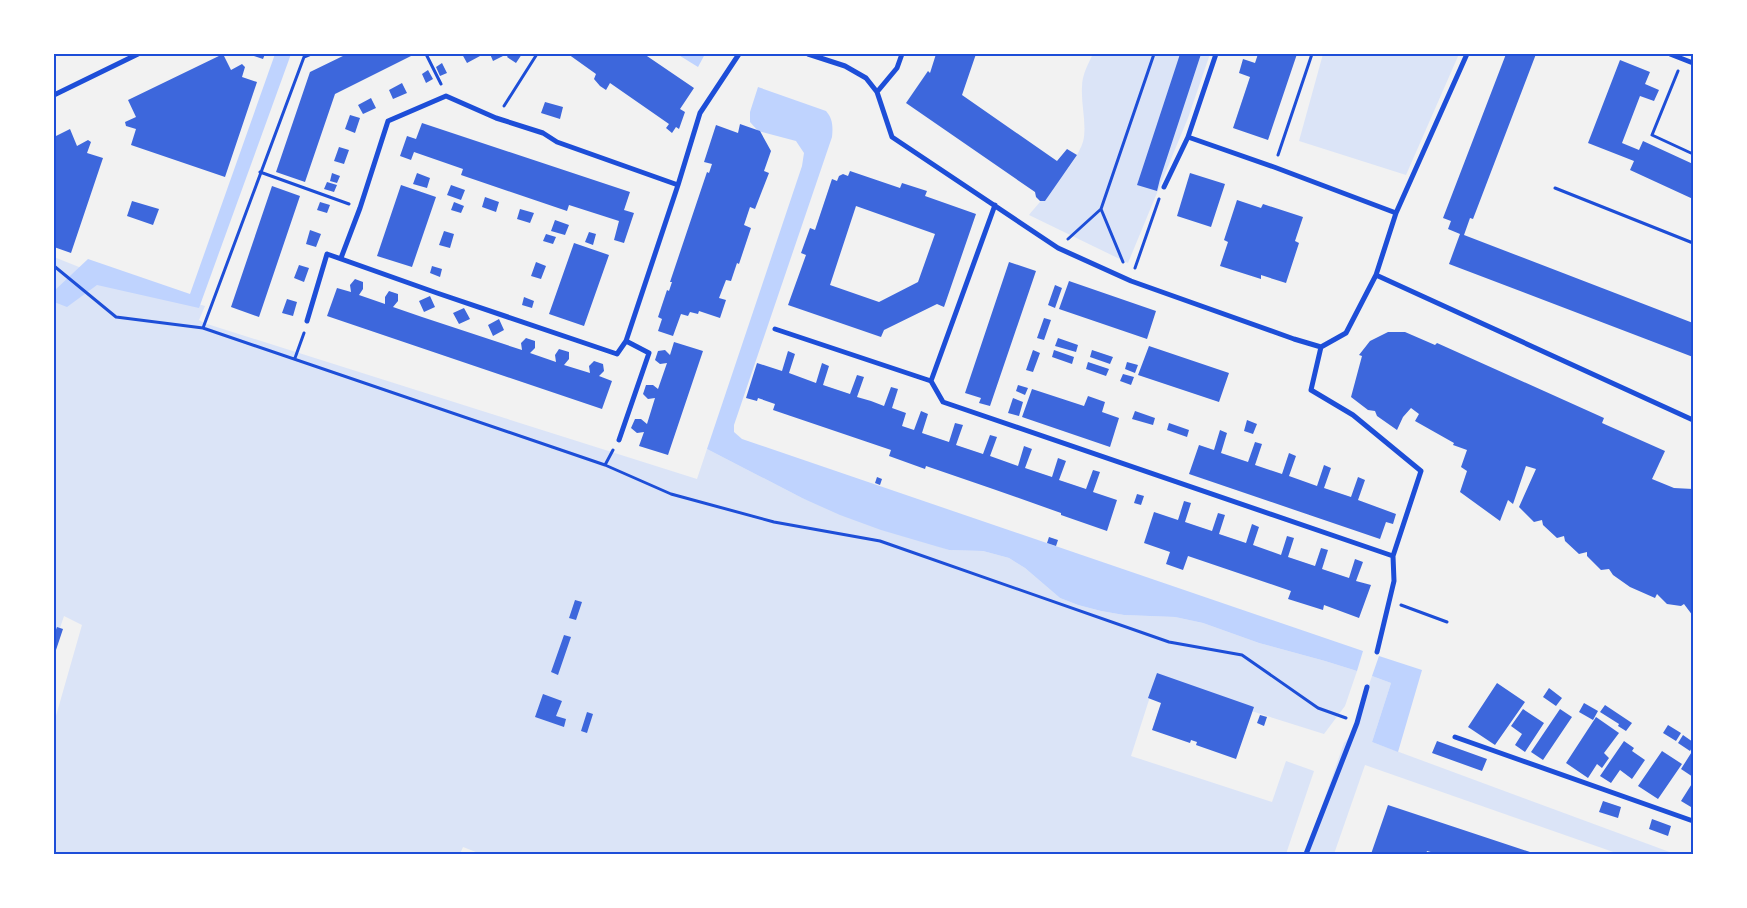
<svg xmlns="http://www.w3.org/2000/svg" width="1747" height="908" font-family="'Exo 2',sans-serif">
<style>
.green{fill:#dbe4f7}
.water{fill:#bfd3fe}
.building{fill:#3d67dc;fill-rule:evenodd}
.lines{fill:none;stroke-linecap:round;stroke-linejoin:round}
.path{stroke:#1d4ed8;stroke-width:3}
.minor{stroke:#1d4ed8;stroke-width:5}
.neatline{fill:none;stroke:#1d4ed8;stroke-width:2}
</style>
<rect width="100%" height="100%" fill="#f2f2f2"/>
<path class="green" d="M1093 54H1210L1188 118 1128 263 1029 215C1044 196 1081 160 1084 137 1086 120 1081 104 1082 87 1082 75 1088 64 1093 54Z
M1323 54H1459L1406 175 1299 141Z
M54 257 109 279 205 306 199 320 204 323 697 479 707 449 802 498 949 550 983 551 1009 558 1025 568 1060 598 1078 605 1101 611 1124 615 1175 617 1203 623 1259 643 1325 661 1357 671 1345 706 1324 734 1245 709 1156 678 1131 756 1272 802 1286 761 1314 771 1286 854H481L463 847 460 854H54V723L82 625 64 616 54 646Z
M1372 676 1391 683 1372 742 1675 854H1619L1365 765 1334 854H1305L1344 743 1352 734Z"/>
<path class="water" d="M275 54H291L199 308 97 285 67 307 54 302V291L88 259 190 294Z
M677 54H705L698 67Z
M758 87 826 111C833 119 833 127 832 137L734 425V432L742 439 1363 651 1357 671 1325 661 1259 643 1203 623 1175 617 1124 615 1101 611 1078 605 1060 598 1025 568 1009 558 983 551 949 550 881 530 840 515 802 498 707 449 802 166 804 153 796 141 758 131 750 122V112Z
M1379 656 1422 670 1398 752 1372 742 1391 683 1372 676Z"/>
<path class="building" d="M223 54 231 70 242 64 245 67 242 77 257 82 225 177 131 145 136 129 126 126 125 122 136 117 128 100Z
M255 54H265L263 59 254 56Z
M347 54H415L335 94 305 182 276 172 310 72Z
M462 54H478L480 56 467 63Z
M490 54H502L503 56 493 61Z
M509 54H522L516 63 507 57Z
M568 54H644L694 88 680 109 685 112 679 129 676 127 672 133 666 128 669 124 610 83 606 90 600 86 594 79 596 74Z
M936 54H976L962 95 1057 161 1067 149 1077 155 1045 201H1040L1036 197 1035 192 906 103 928 71 930 73Z
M1180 54H1201L1160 179 1157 191 1137 185Z
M1258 54H1297L1268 140 1233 128 1250 77 1239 73 1243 59 1255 63Z
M1506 54H1536L1473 219 1470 218 1464 235 1693 323V357L1449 264 1460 234 1448 229 1451 221 1443 218Z
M1620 60 1650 72 1645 84 1659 90 1654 101 1640 96 1622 143 1639 150 1643 141 1693 164V199L1630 170 1634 161 1588 143Z
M442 63 447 73 440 76 436 67Z
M428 70 433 79 426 83 422 74Z
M402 83 407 93 393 99 389 90Z
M371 98 376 108 363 114 358 105Z
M545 102 563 107 560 119 541 113Z
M350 115 360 118 355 133 345 129Z
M422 123 630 192 624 210 634 213 624 243 614 240 619 221 569 205 567 211 461 175 463 169 414 152 411 160 400 156 407 136 416 139Z
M740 124 760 131 771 151 764 171 769 173 755 209 750 207 744 225 751 228 739 264 737 263 731 281 726 280 719 298 726 300 720 318 699 311 698 314 690 312 688 316 681 314 673 336 658 331 662 319 658 317 667 290 669 291 672 282H670L707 172 709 173 712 164 704 162 716 125 738 133Z
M70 129 77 146 88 140 91 142 87 153 103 158 71 253 54 247V137Z
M339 147 349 150 344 164 334 161Z
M850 171 900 188 902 183 927 191 925 196 976 214 944 307 937 304 884 330 881 337 788 305 806 255 801 253 810 228 815 230 832 179 837 181 839 176 843 174 848 176ZM856 206 935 234 918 282 879 302 830 285Z
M332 173 340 176 337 183 330 181Z
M417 173 430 178 427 188 413 184Z
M1190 173 1225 184 1211 227 1177 216Z
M327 182 337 185 334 192 324 189Z
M401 185 436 197 412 267 377 256Z
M451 185 465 190 461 200 447 195Z
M272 186 300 196 259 317 231 307Z
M485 197 499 202 496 212 482 207Z
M1237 200 1261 208 1263 204 1303 217 1295 241 1299 243 1286 283 1261 275V279L1220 266 1228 242 1224 240Z
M132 201 159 209 153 225 127 216Z
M320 202 330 205 327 213 317 210Z
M454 202 464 206 461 213 451 210Z
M520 209 534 213 530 223 517 219Z
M555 220 569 225 565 235 551 231Z
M310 230 321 234 316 247 306 244Z
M444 231 454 234 450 248 439 245Z
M589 232 596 234 593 245 585 242Z
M546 234 556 237 553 244 543 241Z
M574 243 609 255 584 326 549 314Z
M536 262 546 266 541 279 531 276Z
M1009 262 1036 271 990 406 979 403 981 398 965 393Z
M299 265 309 268 304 282 294 278Z
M432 266 442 269 440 277 430 273Z
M355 279 363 282V289L359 295 385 304V297L389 291 398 294V301L393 307 422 317 522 350 521 343 526 338 535 341V348L530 353 556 362 555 355 559 349 569 352V359L564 365 590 373 589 366 594 361 603 364 604 371 599 376 612 381 602 409 327 316 337 288 351 292 350 285Z
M1069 281 1156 311 1147 339 1059 309Z
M1055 285 1062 288 1055 308 1048 305Z
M430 296 435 307 424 312 419 301Z
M524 297 534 301 532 308 522 305Z
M287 299 297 302 293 316 282 313Z
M464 308 470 319 459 324 453 313Z
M1044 318 1051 320 1044 340 1037 338Z
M499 319 504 330 493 336 488 325Z
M1388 332H1405L1435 345 1437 343 1604 418 1602 423 1665 451 1652 479 1674 488 1693 489V546L1692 549 1693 550V616L1684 604 1681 606 1667 604 1657 594 1655 598 1630 587 1613 575 1609 569 1601 570 1587 556V552L1579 554 1565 541 1564 536 1557 538 1543 525 1542 520 1534 522 1519 507 1536 469 1526 466 1513 504 1508 500 1500 521 1460 492 1467 471 1461 467 1467 450 1453 445 1454 443 1415 421 1419 414 1411 408 1403 417 1397 430 1377 416 1375 411 1368 410 1351 397 1362 356 1359 355 1370 341Z
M1058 338 1078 345 1076 352 1055 346Z
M674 342 703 351 668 455 639 446 644 432 637 433 631 428 635 419H641L647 424 655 398 648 399 643 394 646 385H653L658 389 667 363 660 364 655 360 658 351 665 350 670 355Z
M1149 346 1229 373 1219 402 1138 375Z
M1033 350 1040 353 1033 372 1026 370Z
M1054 350 1074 357 1072 364 1052 357Z
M1092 350 1113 357 1110 364 1090 357Z
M788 351 795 354 789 373 816 383 822 363 829 366 823 385 850 394 857 375 864 377 857 397 871 401 884 406 891 387 898 389 892 408 906 413 902 426 914 430 921 411 928 414 922 433 949 442 955 423 963 425 956 445 983 454 990 435 997 437 990 456 1018 466 1024 446 1032 449 1025 468 1052 477 1058 458 1066 461 1059 480 1086 489 1093 470 1100 472 1093 492 1117 500 1107 531 1061 515V513L993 489 926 466 925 469 889 456 891 450 773 410 775 404 758 398 757 401 746 398 757 363 782 371Z
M1088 362 1109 369 1106 376 1086 369Z
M1127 362 1138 365 1135 373 1125 369Z
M1123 374 1134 377 1131 385 1120 381Z
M1018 385 1028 388 1025 395 1016 391Z
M1032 389 1084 406 1088 396 1105 402 1102 412 1119 418 1110 447 1022 417Z
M1013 398 1023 402 1019 416 1008 413Z
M1135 411 1155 418 1153 425 1132 419Z
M1247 420 1257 424 1253 434 1244 431Z
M1169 423 1189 430 1187 437 1167 430Z
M1220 430 1227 433 1221 453 1248 462 1255 442 1262 444 1255 465 1282 474 1289 453 1296 456 1289 476 1317 486 1324 465 1331 468 1324 488 1351 497 1358 477 1365 480 1358 500 1396 514 1393 524 1386 522 1380 539 1189 474 1199 445 1214 450Z
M877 477 882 479 880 485 875 483Z
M1137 494 1144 496 1141 505 1134 503Z
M1184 501 1191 503 1185 522 1212 531 1218 513 1225 515 1219 534 1246 543 1252 524 1259 527 1253 545 1281 555 1287 536 1294 538 1288 557 1315 566 1321 548 1328 550 1322 569 1349 578 1355 559 1363 562 1356 581 1371 585 1359 618 1324 605 1323 610 1288 599 1291 591 1188 556 1183 570 1166 564 1170 552 1144 543 1154 512 1178 520Z
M1049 537 1058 540 1056 546 1047 543Z
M575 600 582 602 576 620 569 618Z
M57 627 63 629 54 656V635Z
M564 635 571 637 558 675 551 672Z
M1157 673 1254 707 1236 759 1196 745 1197 742 1191 740 1190 743 1152 730 1161 703 1148 698Z
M1497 683 1525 702 1495 745 1468 727Z
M1549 688 1562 698 1556 706 1543 697Z
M543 694 562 701 556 716 566 719 564 727 535 717Z
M1584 703 1598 711 1593 720 1579 712Z
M1605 705 1632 723 1626 731 1618 726 1619 724 1600 712Z
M1523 709 1544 723 1525 752 1515 745 1522 734 1511 726Z
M1560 709 1572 717 1543 760 1531 752Z
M587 712 593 714 587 733 581 731Z
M1260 715 1267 717 1264 726 1257 723Z
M1596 717 1619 733 1604 753 1609 758 1602 768 1597 764 1588 778 1566 763Z
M1668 725 1681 733 1676 741 1663 733Z
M1683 735 1693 742V746L1690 751 1678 743Z
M1437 741 1487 759 1482 771 1432 753Z
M1624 741 1634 748 1632 751 1645 760 1632 779 1620 770 1611 783 1600 776Z
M1693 750V777L1681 769Z
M1662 751 1682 764 1658 799 1638 786Z
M1693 782V804L1691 807 1681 801Z
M1603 801 1621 807 1618 818 1599 812Z
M1388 805 1536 854H1438L1427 851 1426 854H1371Z
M1652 819 1671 826 1668 836 1649 829Z"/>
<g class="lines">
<path class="path" d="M426 54 441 84
M1678 71 1652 135 1693 154
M504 106 537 54
M1278 155 1312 54
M260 172 349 204
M1555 188 1693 243
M1101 209 1154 54
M1068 239 1101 209 1123 262
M54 266 116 317 203 328 605 465 671 494 774 522 880 541 1169 642 1242 655 1318 708 1346 718
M1135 268 1159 199
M203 328 304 57 311 54
M295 358 304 333
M605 465 613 450
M1401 605 1447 622"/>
<path class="minor" d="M808 54 845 66 866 78 877 92 892 137 1058 248 1131 281 1294 339 1321 347
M1216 54 1188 137 1274 167 1396 213
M1670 54 1693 63
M877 92 897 68 902 54
M54 95 138 54
M1164 187 1188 137
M341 258 360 208 388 121 446 96 496 118 543 133 557 142 678 185
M1376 275 1693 420
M307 321 327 254 437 293 617 354 626 341
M775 329 931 381 943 402 1393 556
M931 381 995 205
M619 440 649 353 626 341 678 185 700 113 739 54
M1377 652 1394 581 1393 556 1421 471 1353 415 1311 390 1321 347 1346 333 1376 275 1396 213 1467 54
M1455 737 1693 821
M1306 854 1357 723 1367 687"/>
</g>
<rect width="1747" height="908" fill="none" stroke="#ffffff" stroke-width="110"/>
<rect x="55" y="55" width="1637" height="798" class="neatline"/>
</svg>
